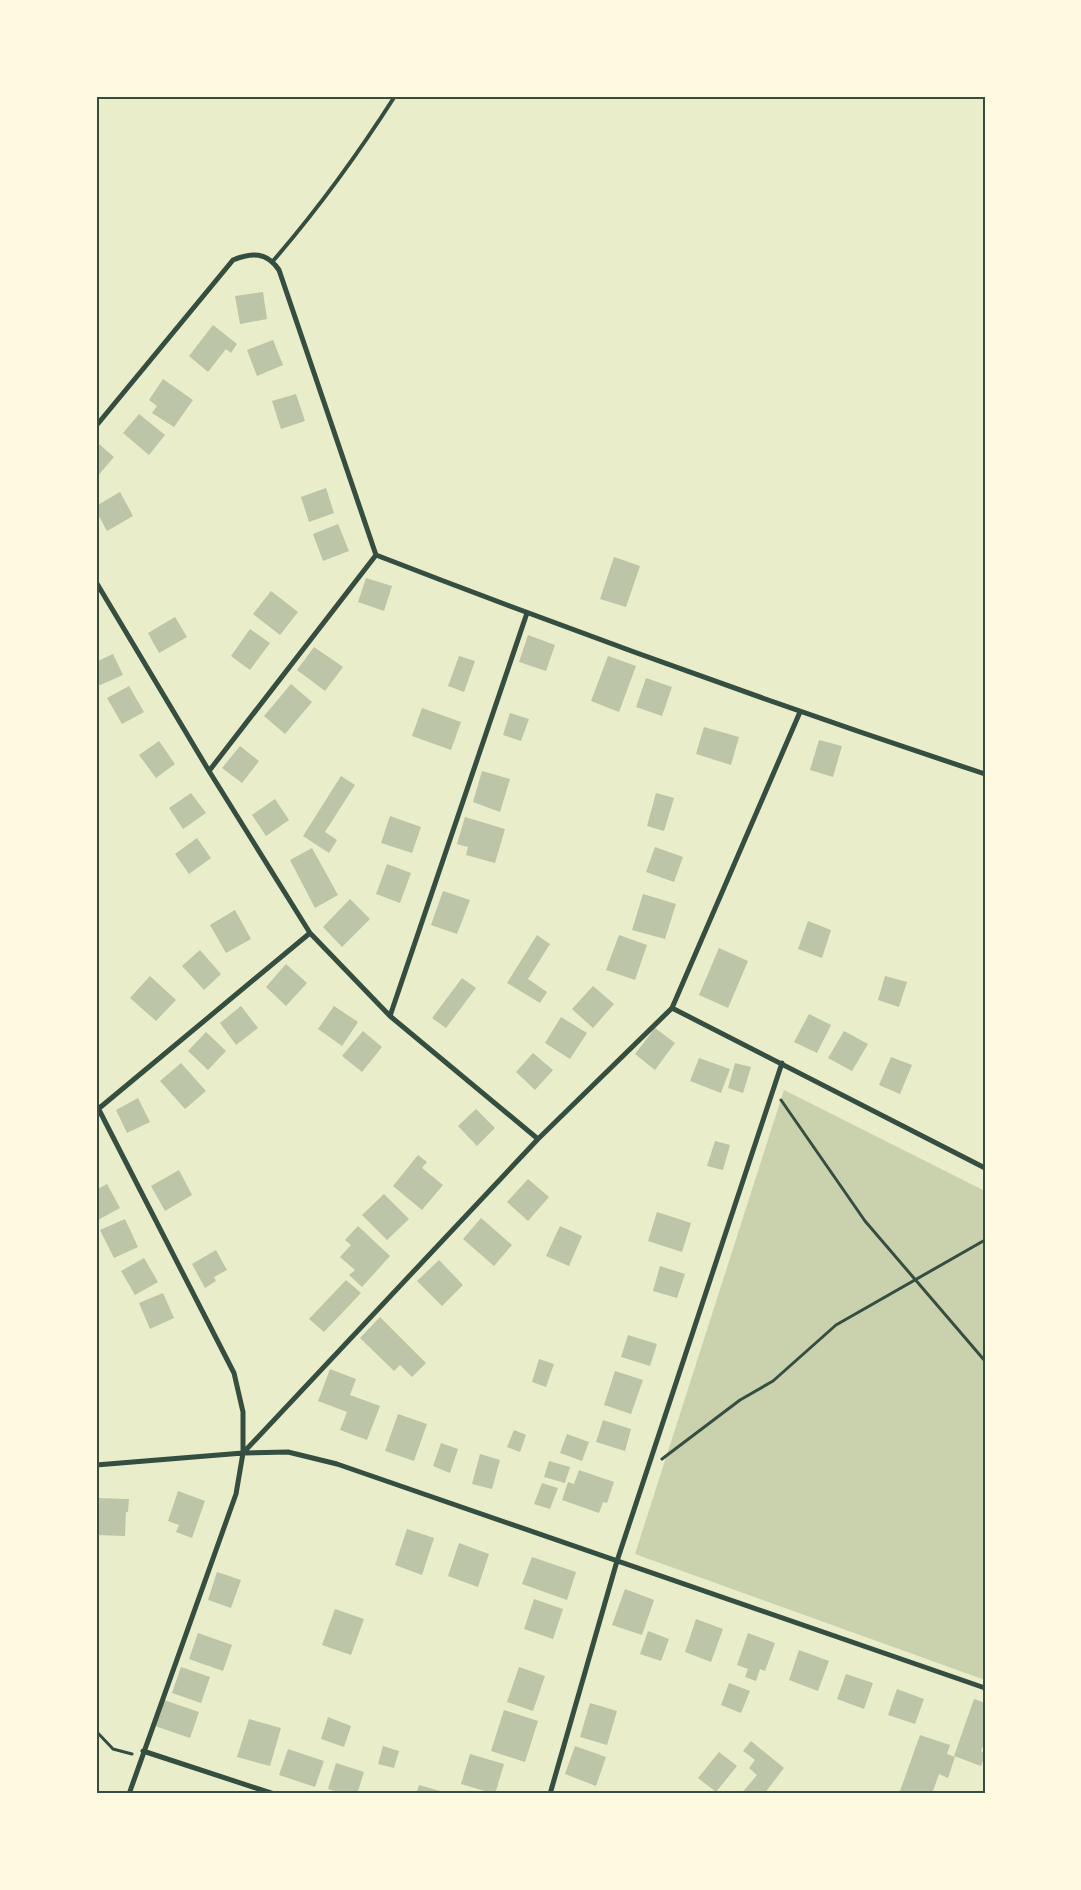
<svg xmlns="http://www.w3.org/2000/svg" width="1081" height="1890" font-family="'Fira Sans Condensed',sans-serif">
<style>
.green{fill:#cad2ad}
.building{fill:#bcc5a7}
.lines{fill:none;stroke-linecap:round;stroke-linejoin:round}
.path{stroke:#344e41;stroke-width:3}
.service{stroke:#344e41;stroke-width:4}
.minor{stroke:#344e41;stroke-width:5}
.neatline{fill:none;stroke:#344e41;stroke-width:2}
</style>
<rect width="100%" height="100%" fill="#e9edc9"/>
<path class="green" d="M784 1090 985 1191V1680L635 1554Z"/>
<path class="building" d="M263 292 267 319 240 324 235 296Z
M213 325 237 344 231 353 226 349 208 372 189 356Z
M273 340 283 365 257 376 247 350Z
M163 379 193 400 174 427 152 413 157 406 149 400Z
M296 394 305 421 281 429 272 401Z
M139 414 165 435 149 455 123 433Z
M99 444 114 457 96 478V447Z
M326 488 334 513 309 522 301 497Z
M120 492 133 516 107 531 96 511V506Z
M338 524 349 551 323 561 313 534Z
M614 557 640 566 626 607 600 599Z
M366 578 392 586 384 611 358 602Z
M271 591 298 612 280 635 253 614Z
M175 617 187 637 159 653 148 633Z
M250 629 270 643 250 670 231 656Z
M528 635 555 645 546 671 519 662Z
M314 647 343 667 325 691 297 670Z
M113 654 123 675 98 686 96 662Z
M459 656 475 661 464 692 448 686Z
M608 656 636 666 619 712 591 701Z
M646 678 672 687 662 716 636 707Z
M291 684 312 702 285 734 264 716Z
M129 686 144 712 122 724 107 698Z
M422 708 461 722 451 750 412 736Z
M510 713 529 719 521 741 503 735Z
M704 727 739 737 731 765 696 754Z
M819 740 842 746 833 777 810 770Z
M159 741 175 764 156 778 139 755Z
M240 746 259 761 242 783 222 768Z
M482 771 510 779 500 812 473 802Z
M341 776 355 785 325 832 337 840 329 853 303 836Z
M191 793 206 813 183 829 169 808Z
M656 793 674 798 664 831 647 826Z
M275 799 289 820 266 836 252 815Z
M390 816 421 827 412 853 381 843Z
M465 817 505 829 495 863 466 855 468 847 457 844Z
M197 838 211 858 189 874 175 854Z
M655 847 683 857 674 882 646 872Z
M312 848 338 895 315 908 290 860Z
M387 864 411 873 400 903 376 894Z
M443 891 470 900 457 934 431 925Z
M643 894 676 904 665 939 632 930Z
M350 899 370 919 342 947 323 927Z
M235 910 251 939 226 953 210 925Z
M808 921 831 930 822 958 798 949Z
M537 935 550 944 528 979 547 992 540 1003 507 983Z
M619 935 647 945 635 980 606 970Z
M719 948 748 961 728 1008 699 995Z
M200 950 221 974 204 990 182 966Z
M286 964 307 983 286 1006 266 987Z
M150 976 176 1000 156 1021 130 998Z
M885 976 907 982 899 1007 878 1000Z
M462 978 476 988 446 1028 432 1018Z
M593 986 614 1004 593 1028 572 1009Z
M241 1006 258 1028 236 1045 220 1023Z
M334 1006 358 1022 342 1046 318 1029Z
M809 1014 831 1025 817 1053 794 1042Z
M561 1017 587 1033 570 1059 545 1043Z
M655 1028 675 1043 655 1070 635 1054Z
M363 1031 382 1047 362 1072 342 1056Z
M844 1031 868 1044 852 1071 828 1058Z
M206 1032 226 1051 208 1070 188 1051Z
M533 1053 553 1070 535 1090 516 1072Z
M891 1057 912 1065 900 1094 879 1085Z
M699 1058 730 1069 721 1093 690 1081Z
M181 1063 206 1091 185 1109 160 1081Z
M735 1063 751 1067 743 1093 728 1088Z
M138 1098 150 1122 127 1133 116 1110Z
M476 1109 495 1128 477 1146 458 1126Z
M715 1141 730 1145 723 1170 707 1166Z
M418 1155 427 1162 422 1168 443 1185 422 1210 393 1186Z
M179 1170 192 1195 165 1211 151 1186Z
M528 1179 549 1197 528 1221 507 1202Z
M107 1184 120 1208 96 1221V1190Z
M384 1194 409 1219 387 1240 362 1215Z
M657 1212 691 1223 682 1252 648 1241Z
M481 1218 512 1245 494 1266 463 1239Z
M125 1219 138 1247 114 1258 100 1230Z
M358 1226 390 1256 362 1287 349 1275 355 1270 340 1257 351 1245 345 1240Z
M560 1226 582 1236 569 1266 546 1256Z
M216 1250 227 1270 214 1277 216 1281 205 1288 192 1264Z
M144 1258 158 1282 135 1295 121 1271Z
M439 1260 463 1285 442 1306 417 1281Z
M660 1266 685 1274 677 1298 653 1291Z
M346 1280 361 1293 324 1332 309 1319Z
M163 1293 174 1318 150 1329 139 1303Z
M380 1317 426 1363 412 1377 400 1365 394 1371 360 1338Z
M628 1335 657 1344 650 1366 621 1357Z
M539 1359 554 1364 546 1387 532 1382Z
M330 1369 356 1379 350 1395 380 1406 367 1440 340 1430 347 1412 318 1401Z
M615 1371 643 1380 631 1414 604 1405Z
M398 1414 427 1424 414 1461 385 1451Z
M603 1420 631 1429 625 1451 596 1442Z
M514 1430 526 1435 520 1452 507 1447Z
M567 1434 589 1442 582 1461 560 1453Z
M441 1443 458 1449 450 1473 433 1466Z
M480 1454 500 1460 492 1489 472 1484Z
M549 1461 570 1467 565 1483 544 1477Z
M579 1470 614 1482 607 1503 603 1502 599 1513 562 1500 568 1482 574 1484Z
M542 1483 558 1488 550 1509 534 1504Z
M178 1491 205 1501 192 1538 176 1532 179 1525 168 1521Z
M96 1498 129 1499 128 1512H126L125 1536 96 1535Z
M407 1529 434 1538 422 1575 395 1565Z
M459 1543 489 1554 478 1587 448 1576Z
M532 1557 576 1572 567 1600 522 1584Z
M217 1572 241 1580 231 1608 208 1600Z
M625 1589 654 1600 642 1635 612 1625Z
M534 1599 563 1609 553 1639 524 1629Z
M335 1609 364 1619 351 1655 322 1645Z
M696 1619 723 1629 711 1662 685 1652Z
M648 1631 669 1639 661 1661 640 1654Z
M198 1633 232 1645 223 1671 189 1659Z
M748 1633 775 1643 765 1671 760 1669 756 1681 745 1677 748 1669 737 1665Z
M799 1650 829 1661 818 1691 789 1680Z
M181 1667 210 1677 201 1703 172 1693Z
M519 1667 545 1676 533 1711 507 1702Z
M846 1674 873 1683 864 1709 837 1699Z
M729 1683 750 1691 741 1713 721 1705Z
M897 1689 924 1699 915 1724 888 1715Z
M974 1699 985 1703V1741L981 1751 985 1753V1756L981 1766 954 1756Z
M164 1700 199 1712 190 1738 155 1726Z
M590 1703 617 1711 607 1745 580 1737Z
M504 1710 538 1721 525 1762 491 1751Z
M328 1717 351 1726 344 1747 321 1739Z
M249 1719 281 1728 270 1766 237 1757Z
M920 1735 950 1745 947 1754 955 1757 948 1778 939 1774 932 1794H899Z
M751 1741 784 1768 764 1794H741L757 1775 749 1768 755 1760 743 1751Z
M383 1746 399 1751 394 1768 378 1764Z
M575 1746 606 1757 596 1786 565 1774Z
M288 1749 324 1761 315 1787 279 1775Z
M719 1752 737 1766 716 1792 698 1778Z
M470 1754 504 1764 495 1794 461 1784Z
M336 1763 364 1772 357 1794H345L328 1789Z
M419 1785 447 1793V1794H416Z"/>
<g class="lines">
<path class="path" d="M781 1100 865 1221 985 1361
M662 1459 740 1400 773 1381 836 1325 985 1240
M96 1731 113 1749 132 1754"/>
<path class="service" d="M273 261C318 209 358 154 395 96"/>
<path class="minor" d="M96 426 233 260C252 252 267 252 279 270L376 555C577 633 780 706 985 774
M96 582 209 771 310 933 390 1016 538 1139
M209 771 376 555
M672 1008 985 1168
M390 1016 527 613
M96 1104 234 1373 243 1412V1453L236 1494 129 1794
M97 1110 310 933
M243 1453 538 1139 672 1008 800 712
M96 1465 243 1453 288 1452 337 1464 985 1688
M143 1751 274 1794
M550 1794 617 1561 782 1063"/>
</g>
<rect width="1081" height="1890" fill="none" stroke="#fefae0" stroke-width="195"/>
<rect x="98" y="98" width="886" height="1694" class="neatline"/>
</svg>
